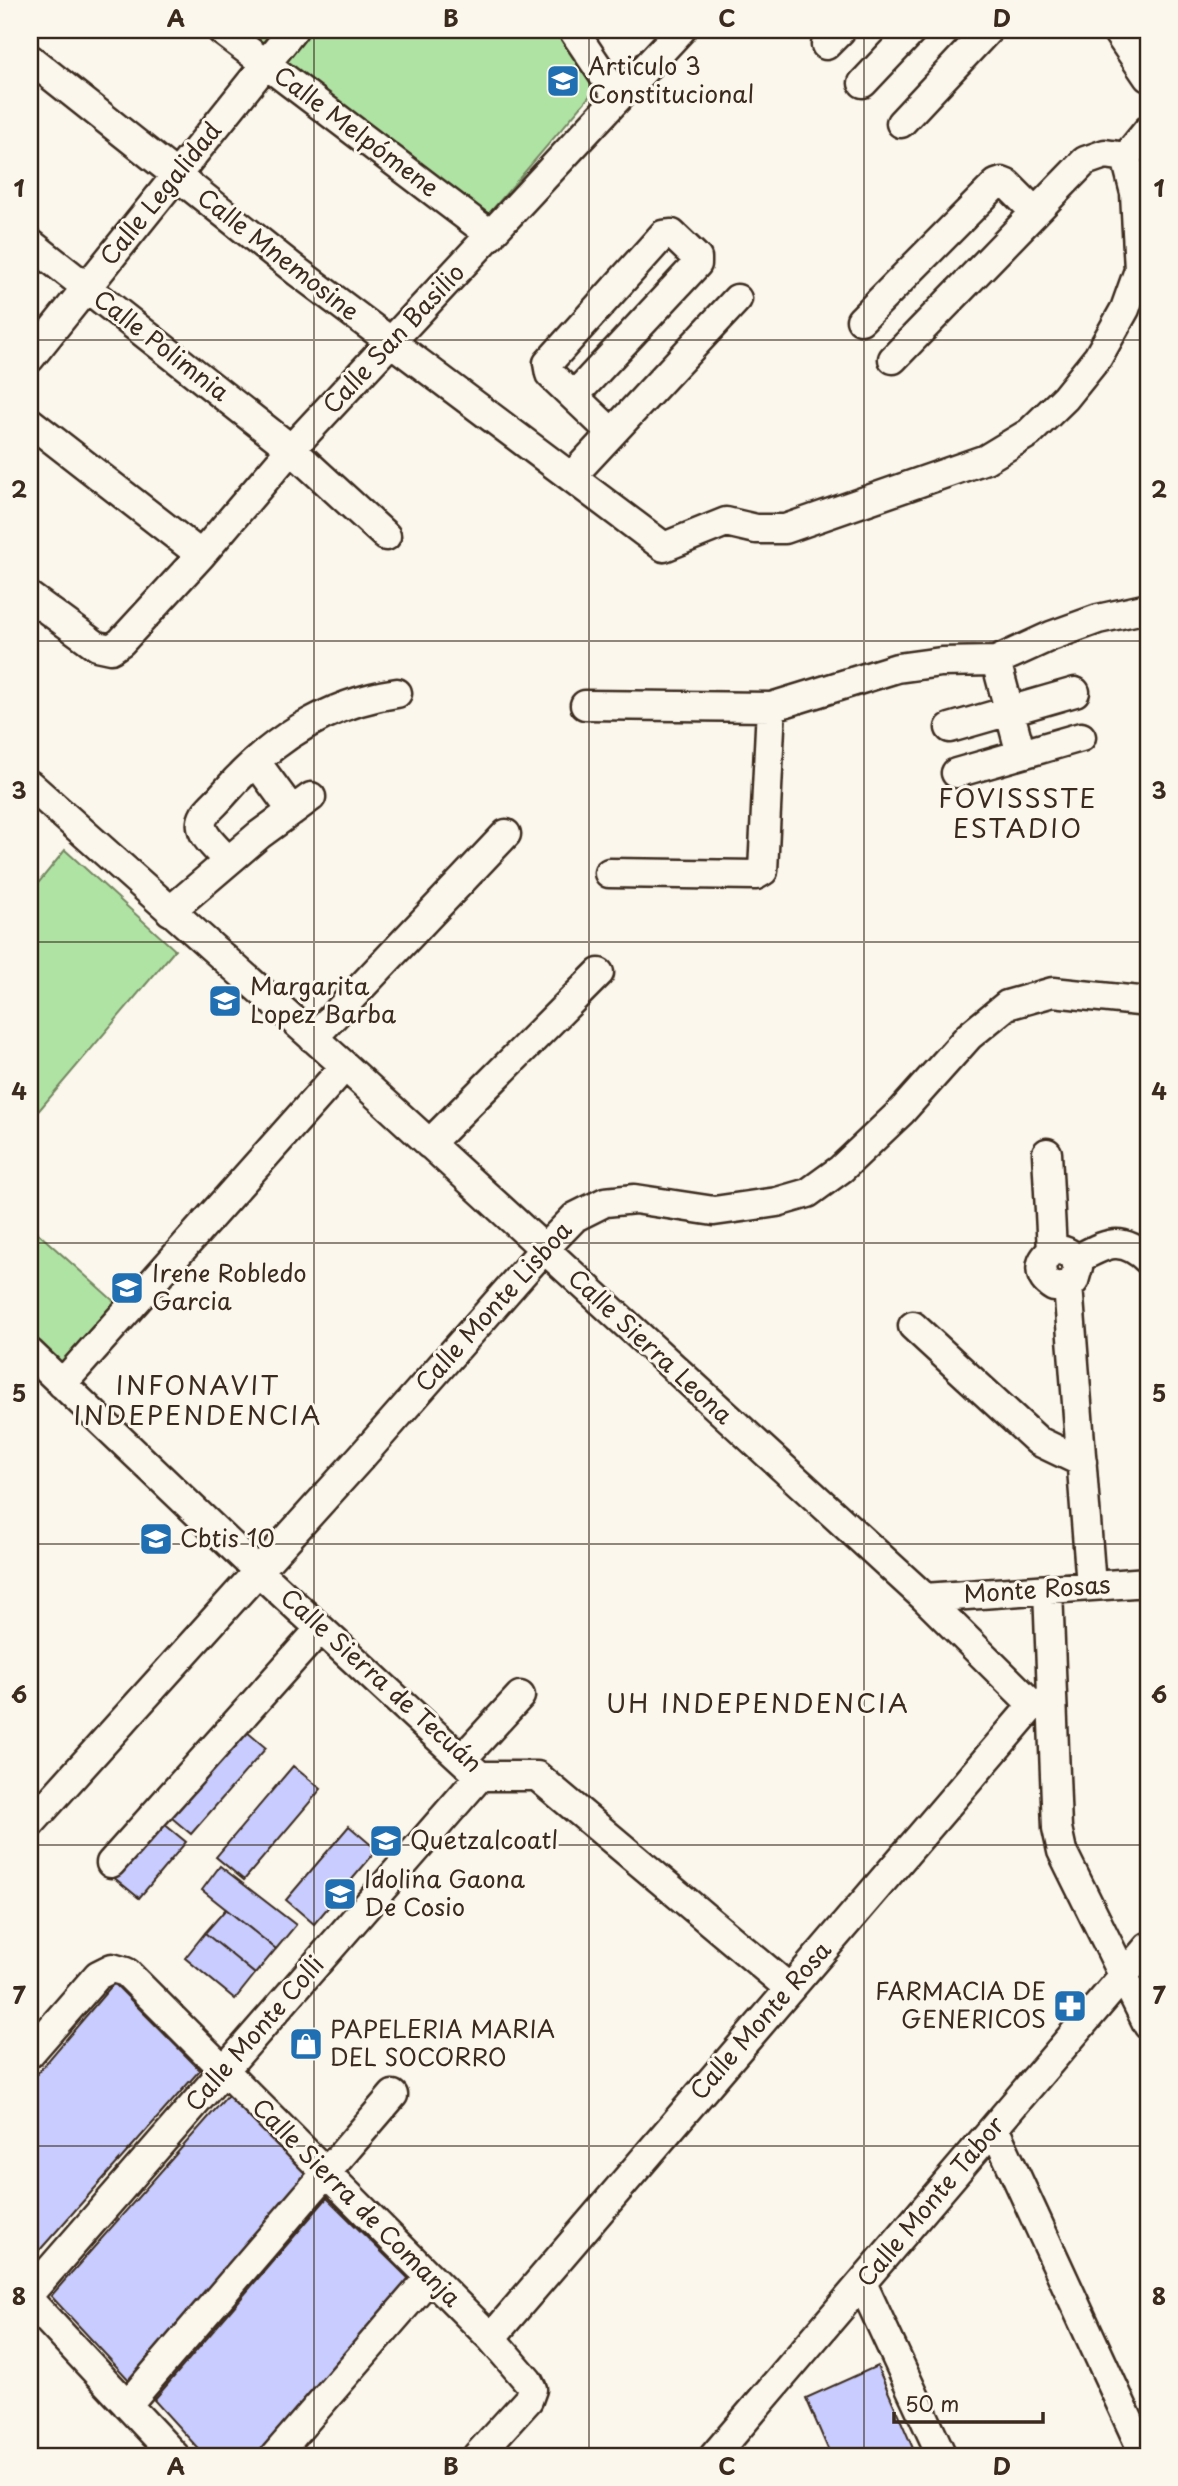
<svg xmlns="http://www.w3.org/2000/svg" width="1178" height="2486" font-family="'Playpen Sans',sans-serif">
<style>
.green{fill:#afe3a4;stroke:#758661;stroke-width:2}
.building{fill:#c8ccfe;stroke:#3b2a1e;stroke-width:2}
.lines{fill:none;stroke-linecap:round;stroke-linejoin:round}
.minor-casing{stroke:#3b2a1e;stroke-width:33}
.minor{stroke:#fbf7ec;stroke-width:28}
.grid{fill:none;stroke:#3b2a1e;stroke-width:2;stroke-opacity:0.55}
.labels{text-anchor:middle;stroke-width:6;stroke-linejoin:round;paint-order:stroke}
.poi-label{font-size:24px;fill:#3b2a1e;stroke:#fbf7ec;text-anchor:start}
.street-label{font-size:24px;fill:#3b2a1e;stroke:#fbf7ec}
.neighbourhood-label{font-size:26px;letter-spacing:2px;fill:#3b2a1e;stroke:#fbf7ec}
.neatline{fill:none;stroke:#3b2a1e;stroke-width:2.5}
.grid-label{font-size:23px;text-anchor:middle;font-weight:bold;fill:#3b2a1e}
</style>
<rect width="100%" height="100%" fill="#fbf7ec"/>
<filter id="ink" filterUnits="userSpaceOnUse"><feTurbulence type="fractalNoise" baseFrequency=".0143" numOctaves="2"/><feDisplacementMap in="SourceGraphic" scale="14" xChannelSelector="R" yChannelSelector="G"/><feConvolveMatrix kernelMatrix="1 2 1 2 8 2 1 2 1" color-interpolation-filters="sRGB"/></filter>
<g filter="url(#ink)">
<path class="green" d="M237 30H273L259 47Z
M305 30H555L595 90 486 217 277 62Z
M65 850 175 950 30 1121V893Z
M30 1226 117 1304 58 1367 30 1339Z"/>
<path class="building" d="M240 1726 266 1748 191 1834 166 1813Z
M293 1766 321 1789 244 1880 216 1857Z
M158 1819 186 1842 139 1898 112 1876Z
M349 1826 377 1850 314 1924 286 1900Z
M220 1866 296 1925 276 1949 202 1890Z
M226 1909 276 1949 255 1974 205 1933Z
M205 1933 255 1974 235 1999 185 1958Z
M114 1983 200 2070 30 2261V2082Z
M229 2094 309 2174 130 2381 51 2296Z
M327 2198 409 2279 255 2456H205L154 2400Z
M877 2366 915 2453 908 2456H831L806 2398Z"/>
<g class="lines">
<defs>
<path id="minor" d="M221 30 491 235
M573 30 618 97
M1116 30 1148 77
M826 45 841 30
M30 59 298 272 664 547 726 522 756 529H785L986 459 1029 433 1065 398 1098 357 1125 309 1139 270 1135 193 1126 157 1148 130
M863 83 913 30
M901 123 988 30
M30 243 291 449 386 536
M861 320 996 184 1002 182 1007 184 1035 212
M30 358 293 30
M893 359 1085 161 1105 154 1126 157
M574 396 697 264V258L672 234 663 235 548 363 550 374 612 433
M30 422 201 555
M571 477 737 299
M30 597 97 646 111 649 121 642 201 555 291 449 681 30
M996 661 1021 754
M585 705 771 707 897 668 941 662 996 661 1051 636 1098 619 1148 608
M950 728 1075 692
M256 762 292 811
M956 773 1081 737
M30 785 345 1066 925 1598 1033 1705H1052
M228 861C221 852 199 835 202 822 203 813 215 804 221 797 267 743 326 703 397 693
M609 873 756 875 763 871 771 707
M170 911 259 835 311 797
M313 1038 506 834
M429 1144 599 973
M1047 1153 1052 1251
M1076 1260C1105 1244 1121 1234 1148 1260
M1068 1285 1054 1287C1038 1278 1037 1262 1052 1251 1065 1248 1074 1254 1078 1267L1074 1281 1068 1285 1091 1586
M913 1326 1038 1441 1082 1462
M30 1353 258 1571 480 1776H537L789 1988
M62 1384 345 1066
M1048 1589 1057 1828 1062 1851 1148 2025
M925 1598 1148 1582
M462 1759 520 1696
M30 1824 363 1455 544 1249 575 1217 605 1202 635 1199 714 1211 777 1202 808 1193 841 1169 902 1111 969 1036 1007 1005 1053 992 1148 1002
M111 1863 320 1629
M30 2053 98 1975 112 1968 126 1972 491 2338 528 2381 532 2389 528 2400 477 2456
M994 2128 1145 2456
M862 2283 942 2456
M30 2293 480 1776
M30 2301 175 2456
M491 2338 1033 1705
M127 2405 393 2095
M275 2456 430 2277
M714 2456 1148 1947"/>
</defs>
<use href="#minor" class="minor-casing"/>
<use href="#minor" class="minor"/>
</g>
</g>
<path class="grid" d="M314 30V2456M589 30V2456M864 30V2456M30 340H1148M30 641H1148M30 942H1148M30 1243H1148M30 1544H1148M30 1845H1148M30 2146H1148"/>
<defs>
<symbol id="school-square" viewBox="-11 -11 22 22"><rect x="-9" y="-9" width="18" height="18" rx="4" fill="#1f6fb2" stroke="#fbf7ec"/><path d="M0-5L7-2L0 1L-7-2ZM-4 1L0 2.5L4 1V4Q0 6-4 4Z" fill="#fff"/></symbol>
<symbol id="university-square" viewBox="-11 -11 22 22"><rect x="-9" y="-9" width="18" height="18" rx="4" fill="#1f6fb2" stroke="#fbf7ec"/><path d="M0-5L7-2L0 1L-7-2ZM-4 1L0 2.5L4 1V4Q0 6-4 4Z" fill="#fff"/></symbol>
<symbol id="pharmacy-square" viewBox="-11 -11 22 22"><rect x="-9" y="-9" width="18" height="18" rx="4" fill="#1f6fb2" stroke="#fbf7ec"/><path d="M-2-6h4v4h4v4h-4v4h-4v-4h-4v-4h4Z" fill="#fff"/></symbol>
<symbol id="shop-square" viewBox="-11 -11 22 22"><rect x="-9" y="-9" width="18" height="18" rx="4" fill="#1f6fb2" stroke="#fbf7ec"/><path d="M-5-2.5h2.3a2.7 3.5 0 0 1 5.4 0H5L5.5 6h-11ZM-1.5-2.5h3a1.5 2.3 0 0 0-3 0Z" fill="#fff"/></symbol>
</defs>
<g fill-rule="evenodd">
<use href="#school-square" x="544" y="62" width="38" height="38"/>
<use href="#school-square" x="206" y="982" width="38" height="38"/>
<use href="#school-square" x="108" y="1269" width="38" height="38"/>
<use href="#university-square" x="137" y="1520" width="38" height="38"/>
<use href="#school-square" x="367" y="1822" width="38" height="38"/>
<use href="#school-square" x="321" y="1875" width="38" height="38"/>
<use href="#pharmacy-square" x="1051" y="1987" width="38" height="38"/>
<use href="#shop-square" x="287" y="2025" width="38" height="38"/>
</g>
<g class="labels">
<g class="poi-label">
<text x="588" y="75">Articulo 3<tspan x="588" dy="28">Constitucional</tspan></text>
<text x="250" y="995">Margarita<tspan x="250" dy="28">Lopez Barba</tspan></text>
<text x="152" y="1282">Irene Robledo<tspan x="152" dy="28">Garcia</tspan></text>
<text x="180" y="1547">Cbtis 10</text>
<text x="410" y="1849">Quetzalcoatl</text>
<text x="364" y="1888">Idolina Gaona<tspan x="364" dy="28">De Cosio</tspan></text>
<text x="1046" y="2000" text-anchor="end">FARMACIA DE<tspan x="1046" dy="28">GENERICOS</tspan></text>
<text x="330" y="2038">PAPELERIA MARIA<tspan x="330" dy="28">DEL SOCORRO</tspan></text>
</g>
<g class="street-label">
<text transform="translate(356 132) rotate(37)" y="8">Calle Melpómene</text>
<text transform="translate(161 194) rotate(-51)" y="8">Calle Legalidad</text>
<text transform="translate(278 255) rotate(38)" y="8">Calle Mnemosine</text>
<text transform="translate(394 339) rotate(-47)" y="8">Calle San Basilio</text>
<text transform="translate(161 346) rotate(38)" y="8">Calle Polimnia</text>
<text transform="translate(494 1307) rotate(-48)" y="8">Calle Monte Lisboa</text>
<text transform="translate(650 1347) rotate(43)" y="8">Calle Sierra Leona</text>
<text transform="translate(1037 1590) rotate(-4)" y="8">Monte Rosas</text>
<text transform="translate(381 1681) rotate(42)" y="8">Calle Sierra de Tecuán</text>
<text transform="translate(761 2021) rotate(-49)" y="8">Calle Monte Rosa</text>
<text transform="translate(255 2034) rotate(-49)" y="8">Calle Monte Colli</text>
<text transform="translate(931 2202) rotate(-50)" y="8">Calle Monte Tabor</text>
<text transform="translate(356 2203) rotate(45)" y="8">Calle Sierra de Comanja</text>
</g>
<g class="neighbourhood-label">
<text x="1018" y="808">FOVISSSTE<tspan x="1018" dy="30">ESTADIO</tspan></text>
<text x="198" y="1395">INFONAVIT<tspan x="198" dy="30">INDEPENDENCIA</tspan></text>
<text x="758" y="1713">UH INDEPENDENCIA</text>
</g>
</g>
<rect width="1178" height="2486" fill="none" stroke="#fbf7ec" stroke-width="77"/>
<path d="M894 2412v10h149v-10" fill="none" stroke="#3b2a1e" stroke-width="3.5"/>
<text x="905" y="2412" font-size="21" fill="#3b2a1e" stroke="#fbf7ec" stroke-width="5" paint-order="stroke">50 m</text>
<rect x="38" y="38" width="1102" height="2410" class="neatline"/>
<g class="grid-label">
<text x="176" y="27">A</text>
<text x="451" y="27">B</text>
<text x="727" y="27">C</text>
<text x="1002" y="27">D</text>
<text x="19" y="197">1</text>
<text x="1159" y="197">1</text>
<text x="19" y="498">2</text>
<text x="1159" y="498">2</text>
<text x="19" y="799">3</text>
<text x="1159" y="799">3</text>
<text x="19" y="1100">4</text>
<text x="1159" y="1100">4</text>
<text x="19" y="1402">5</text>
<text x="1159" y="1402">5</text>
<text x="19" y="1703">6</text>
<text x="1159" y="1703">6</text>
<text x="19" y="2004">7</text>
<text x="1159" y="2004">7</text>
<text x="19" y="2305">8</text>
<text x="1159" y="2305">8</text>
<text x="176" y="2475">A</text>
<text x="451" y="2475">B</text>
<text x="727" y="2475">C</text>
<text x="1002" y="2475">D</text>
</g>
</svg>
